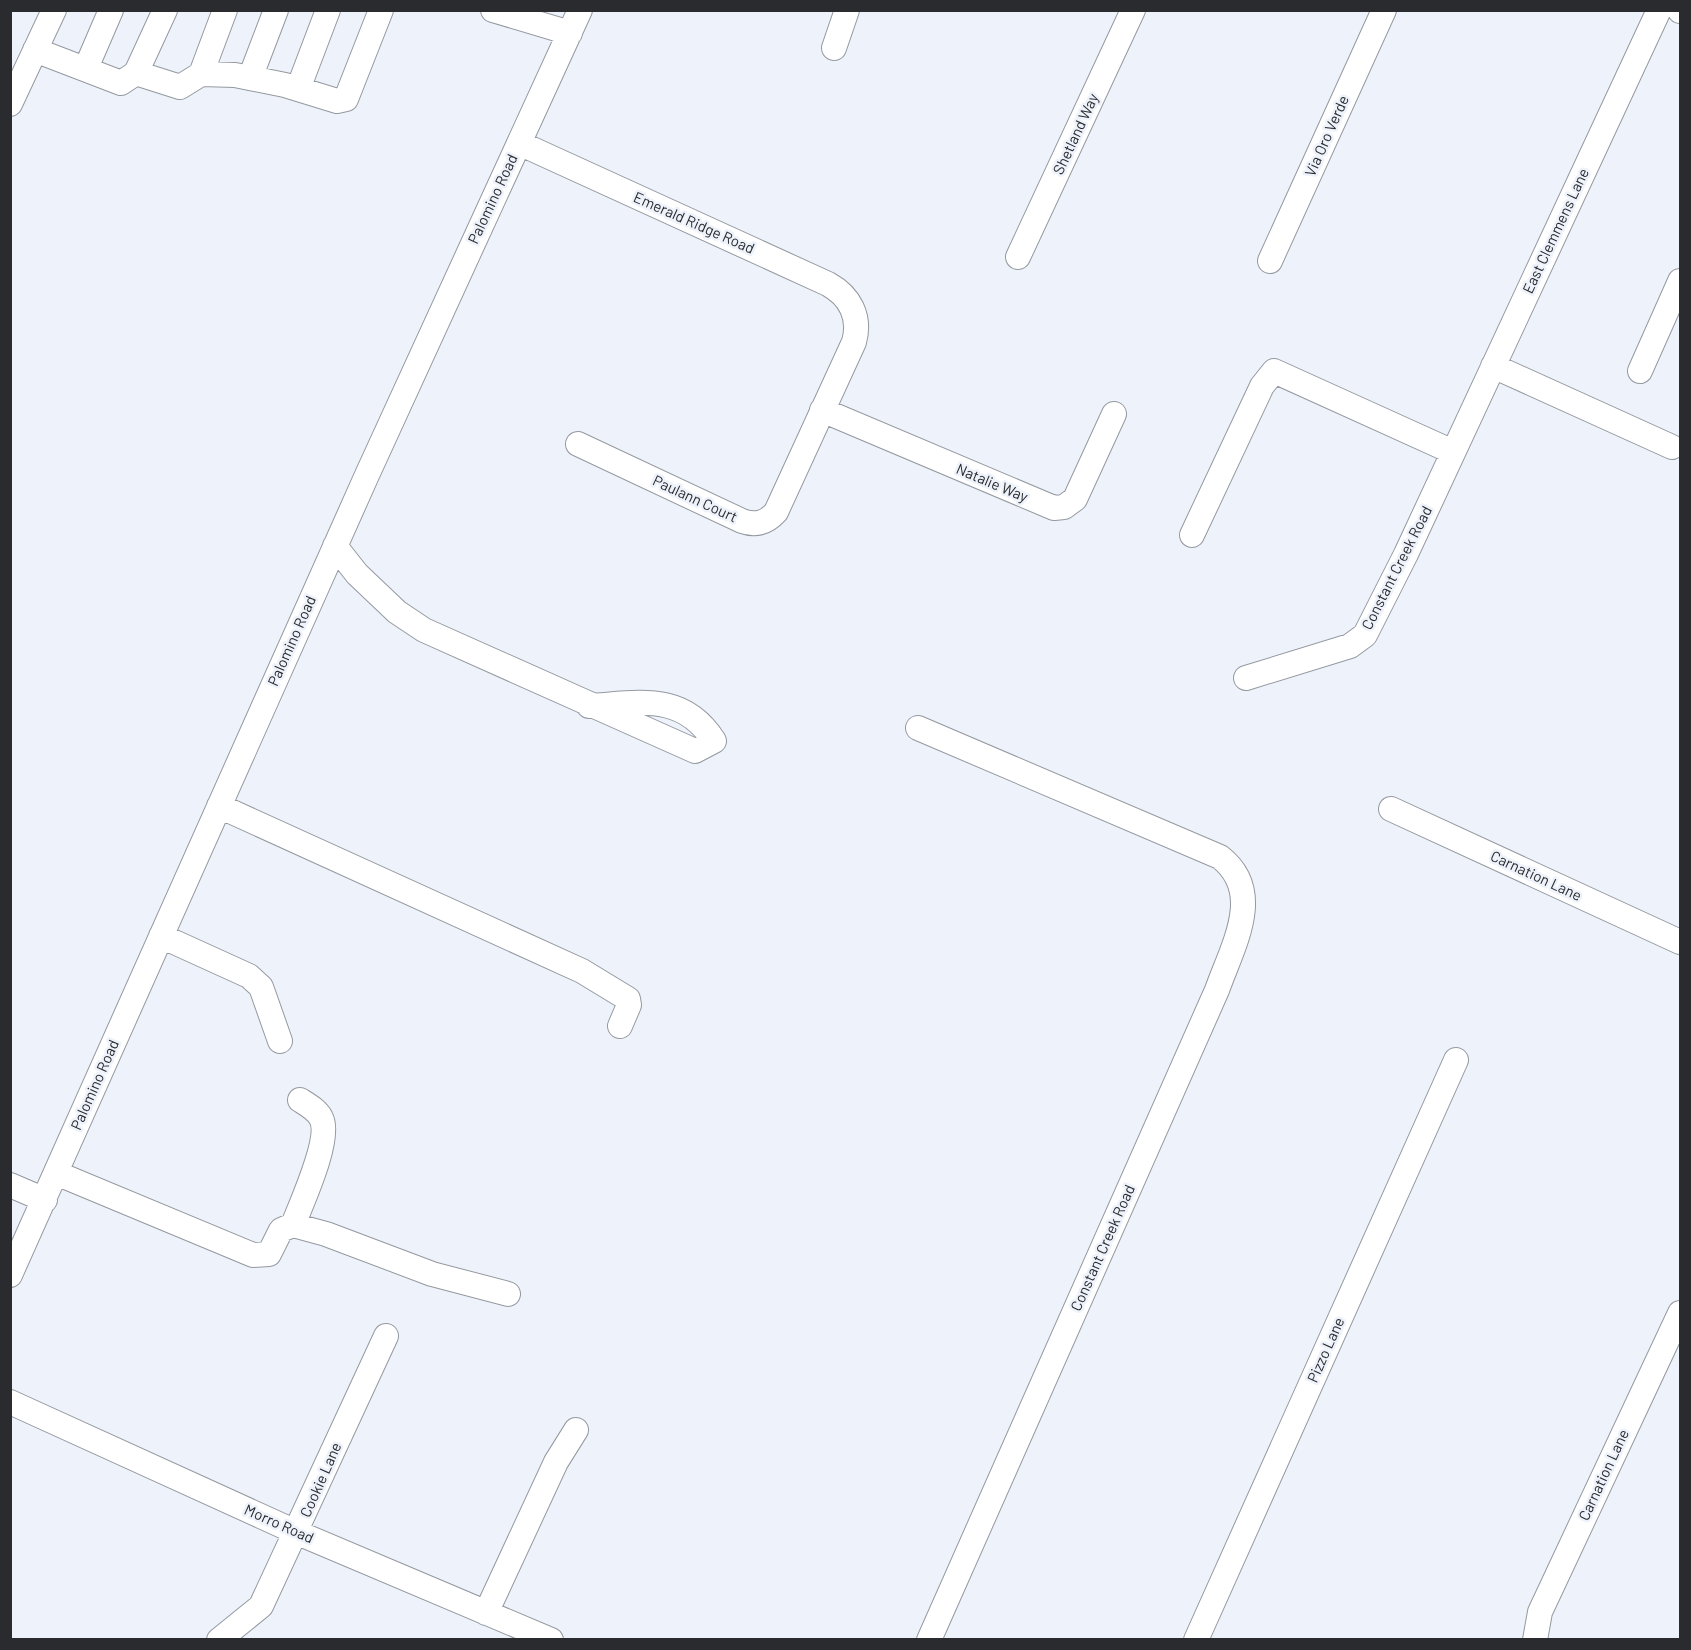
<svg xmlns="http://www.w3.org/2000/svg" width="1691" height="1650" font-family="Barlow,sans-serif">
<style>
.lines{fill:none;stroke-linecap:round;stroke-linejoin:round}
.minor-casing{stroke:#9499a0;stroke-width:26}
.minor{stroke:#fff;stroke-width:24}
.labels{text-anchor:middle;stroke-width:5;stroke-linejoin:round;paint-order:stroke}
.street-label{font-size:15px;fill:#292b2e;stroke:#eef2fb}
</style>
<rect width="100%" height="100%" fill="#eef2fb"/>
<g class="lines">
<defs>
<path id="minor" d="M493 10 570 33
M1680 10V11
M834 48 847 10
M35 50 121 83 136 73 165 10
M86 68 111 10
M136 73 180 87 201 74 235 75 285 85 337 101 346 99 381 10
M201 74 225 10
M250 78 276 10
M298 89 328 10
M10 104 54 10
M519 143 828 284C850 296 861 317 854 342L776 512C766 523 756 526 742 521L578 444
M1018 257 1133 10
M1270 261 1384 10
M1493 366 1672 447
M1640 371 1680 281
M822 410 1054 508 1064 507 1075 499 1114 414
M1192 535 1262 386 1274 371 1453 452
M335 546 357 574 397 612 424 630 695 751 714 741C683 692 639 703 589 706
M1246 678 1350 646 1365 635 1406 554 1659 10
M918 728 1220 857C1265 892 1233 945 1217 990L929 1640
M219 806 582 971 628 999 629 1005 620 1026
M1391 809 1680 942
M161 936 249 976 261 987 280 1041
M56 1173 253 1255 269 1254 281 1230 293 1225 326 1234 432 1274 508 1294
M10 1185 45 1200
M293 1225C301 1204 332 1138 321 1118 317 1110 308 1105 300 1100
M10 1275 367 475 580 10
M10 1402 298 1533 551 1640
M486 1613 556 1462 576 1430
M219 1640 261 1606 386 1336
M1196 1640 1456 1060
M1535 1640 1540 1612 1680 1313"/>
</defs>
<use href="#minor" class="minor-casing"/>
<use href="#minor" class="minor"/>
</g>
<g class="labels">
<g class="street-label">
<text transform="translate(1076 134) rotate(-65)" y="5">Shetland Way</text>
<text transform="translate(1327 136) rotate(-66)" y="5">Via Oro Verde</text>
<text transform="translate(493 199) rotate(-65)" y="5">Palomino Road</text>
<text transform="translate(694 223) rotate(24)" y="5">Emerald Ridge Road</text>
<text transform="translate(1556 231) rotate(-65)" y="5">East Clemmens Lane</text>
<text transform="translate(992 483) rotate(23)" y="5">Natalie Way</text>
<text transform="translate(695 499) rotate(25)" y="5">Paulann Court</text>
<text transform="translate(1397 568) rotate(-63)" y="5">Constant Creek Road</text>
<text transform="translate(292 641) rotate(-66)" y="5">Palomino Road</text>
<text transform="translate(1536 876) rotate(25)" y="5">Carnation Lane</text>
<text transform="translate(95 1085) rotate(-66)" y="5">Palomino Road</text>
<text transform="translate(1103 1248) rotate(-66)" y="5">Constant Creek Road</text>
<text transform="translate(1326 1350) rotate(-66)" y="5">Pizzo Lane</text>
<text transform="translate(1604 1475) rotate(-65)" y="5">Carnation Lane</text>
<text transform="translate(321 1480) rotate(-66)" y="5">Cookie Lane</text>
<text transform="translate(279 1524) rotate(24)" y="5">Morro Road</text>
</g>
</g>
<rect width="1691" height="1650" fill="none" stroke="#292b2e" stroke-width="24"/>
</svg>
